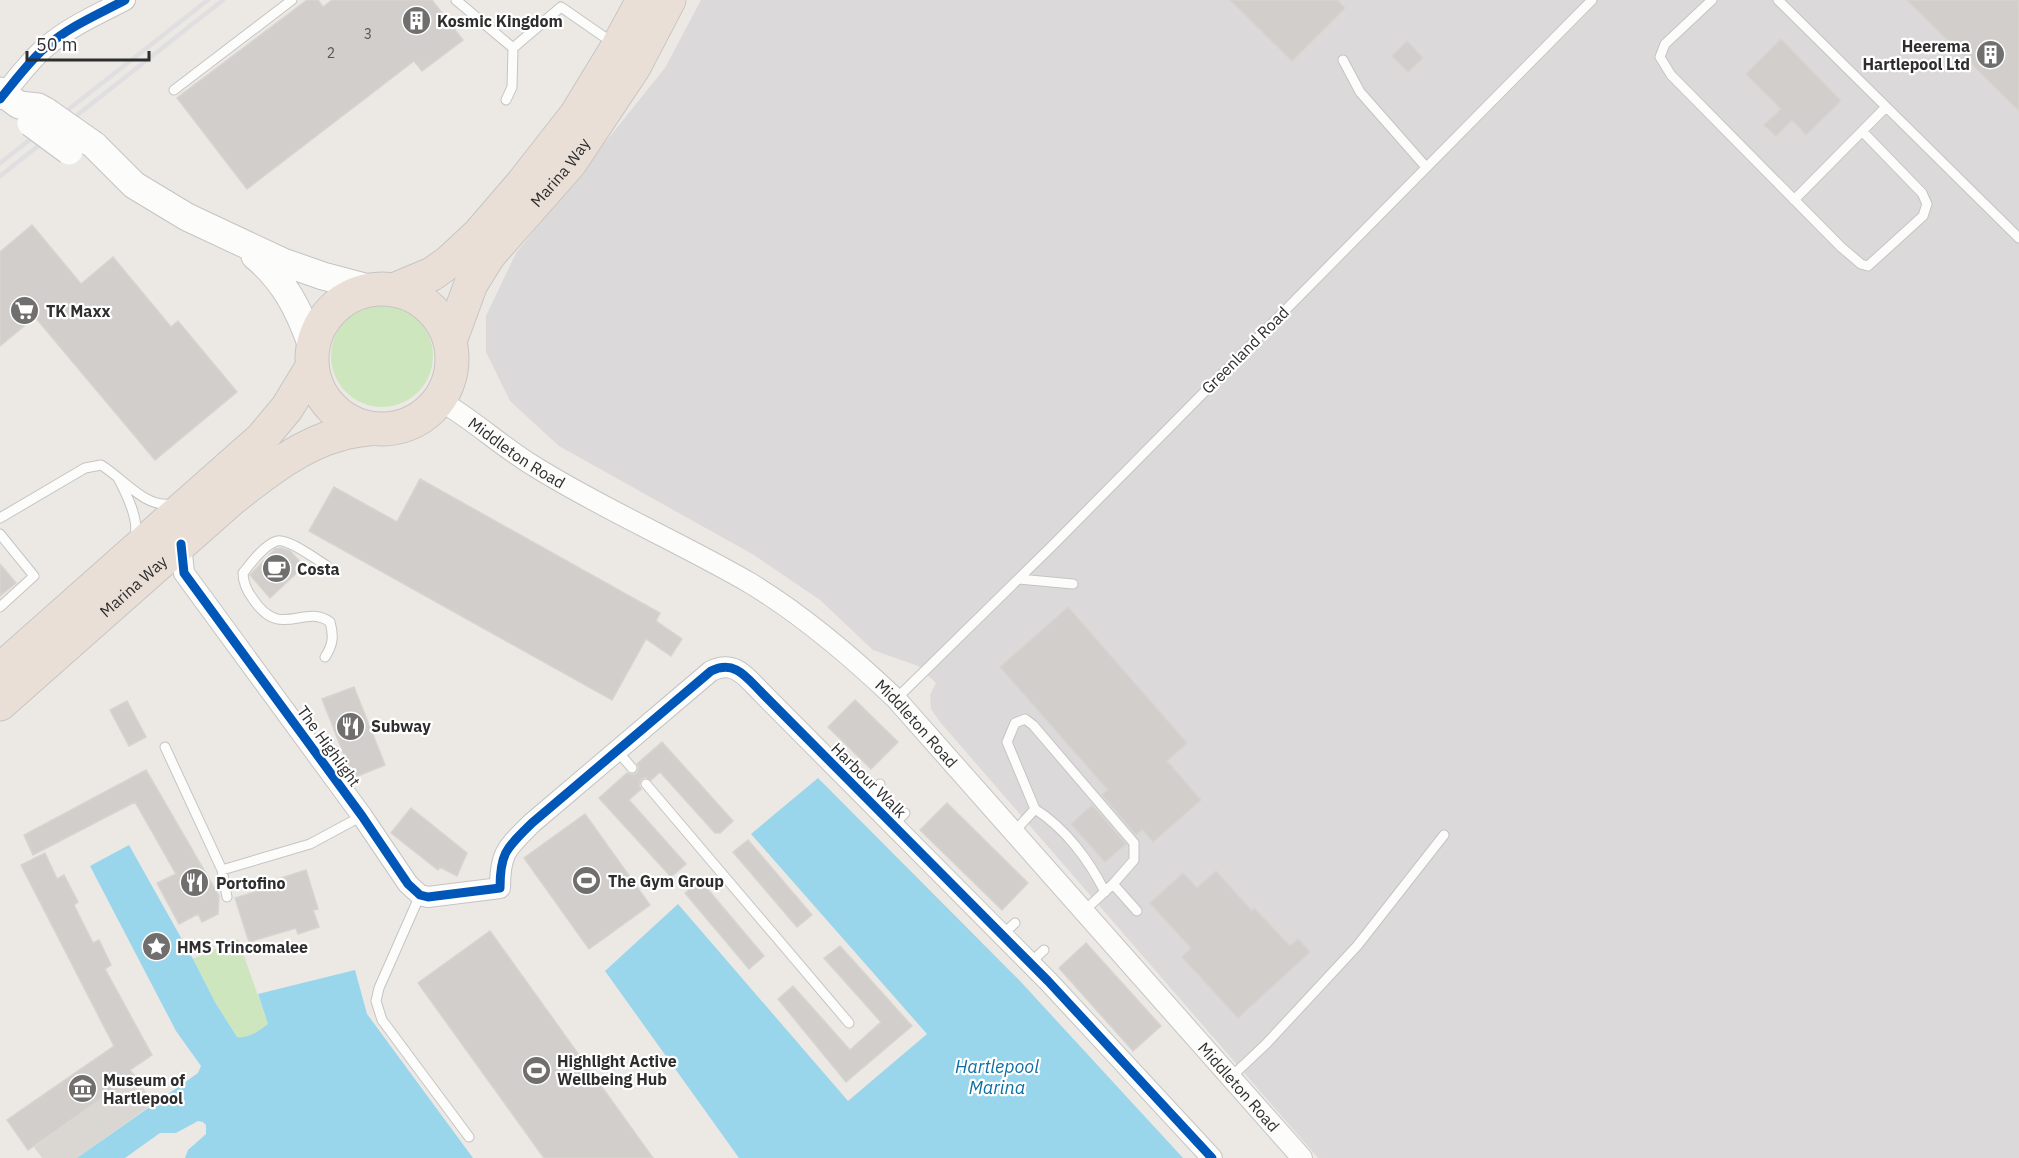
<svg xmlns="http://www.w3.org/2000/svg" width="2019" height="1158" font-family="'IBM Plex Sans',sans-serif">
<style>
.industrial{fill:#dcd9db}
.green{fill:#cee6be}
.plaza{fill:#dad6d2}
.water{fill:#99d6ec}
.building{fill:#d1cecb;stroke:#d7d4d0;stroke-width:1.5}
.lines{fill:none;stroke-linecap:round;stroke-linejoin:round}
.lane-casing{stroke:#c5c4c5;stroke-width:11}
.street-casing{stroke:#c5c4c5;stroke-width:22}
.secondary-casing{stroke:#c5c4c5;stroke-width:29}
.highway-casing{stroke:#c6c5c4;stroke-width:35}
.lane{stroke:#fcfcfb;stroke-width:9}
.street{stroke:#fcfcfb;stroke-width:20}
.secondary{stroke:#fcfcfb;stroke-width:27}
.highway{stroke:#eadfd6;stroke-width:33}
.rail{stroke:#dfdfe1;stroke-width:4.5}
.secondary-bridge-casing{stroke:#c5c4c5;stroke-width:29;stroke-linecap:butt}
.secondary-bridge{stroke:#fcfcfb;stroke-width:27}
.cycleway-casing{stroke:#fff;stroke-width:13}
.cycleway{stroke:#0057b8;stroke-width:9}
.labels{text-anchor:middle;stroke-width:4.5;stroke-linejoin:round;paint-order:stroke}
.number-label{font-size:14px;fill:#585857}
.poi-label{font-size:16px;font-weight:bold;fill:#2e2e2e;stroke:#fff;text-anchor:start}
.street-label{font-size:16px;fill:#2e2e2e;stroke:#fff}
.water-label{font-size:18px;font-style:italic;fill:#0d6fa3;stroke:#fff}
</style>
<rect width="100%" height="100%" fill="#ece8e4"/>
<path class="industrial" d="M701 0H2019V1158H1318L940 722 931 709 930 695 936 683 918 666 873 650 820 600 754 555 559 446 510 401 486 352V316L516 253 665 68Z"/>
<path class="green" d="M331 356a51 51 0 1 1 102 0a51 51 0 1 1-102 0Z
M238 939 268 1024C258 1031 250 1039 237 1037L215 1002 193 959Z"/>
<path class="plaza" d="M134 1075 154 1103 77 1158H42L34 1147Z"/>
<path class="water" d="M818 778 1020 981 1183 1158H739L605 971 678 904 848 1101 927 1034 751 834Z
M129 845 193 959 215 1002 237 1037C249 1039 258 1031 268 1024L258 994 355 970 367 1014 473 1158H185L188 1150 206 1134V1125L203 1122 198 1121 176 1133H160L125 1158H77L198 1073 201 1066 176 1031 90 866Z"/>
<path class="building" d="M307 0H318L323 7 332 0H432L463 40 422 71 414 61 247 189 177 98Z
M1230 0H1337L1345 8 1292 61Z
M1907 0H2019V111Z
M1781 39 1841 101 1806 135 1792 120 1776 136 1764 125 1781 109 1746 74Z
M1407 41 1423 58 1408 72 1392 56Z
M32 225 81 284 113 257 171 327 178 321 237 392 155 460 35 317 0 346V252Z
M420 479 660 613 656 621 682 639 671 656 646 639 612 700 309 531 334 487 397 522Z
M281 548 290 551 304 566 270 598 250 575 275 549Z
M0 564 16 583 0 596Z
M1068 607 1187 743 1167 761 1201 800 1153 842 1142 829 1136 835 1102 795 1108 790 1000 667Z
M354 687 385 765 353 778 322 699Z
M855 700 898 742 871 769 828 727Z
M127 701 146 737 129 746 110 710Z
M662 742 733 821 720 833H715L660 772 651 780 645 777 641 779 639 785 641 789 629 800 686 864 671 877 599 798 627 773 633 775 637 773 639 767 637 764Z
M146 770 219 896 218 914 202 922 198 914 179 924 157 883 176 874 135 802 33 855 24 835Z
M947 803 1028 883 1002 910 920 830Z
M1092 805 1126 844 1105 862 1071 824Z
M411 808 467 853 457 876 440 867 438 870 391 833Z
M585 814 650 905 589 949 524 858Z
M748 840 812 915 797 927 733 852Z
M45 853 57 879 64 875 78 902 74 905 93 943 99 940 111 965 105 969 152 1055 130 1070 134 1075 28 1150 7 1120 114 1046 21 865Z
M306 870 318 909 313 910 319 927 298 934 296 928 249 942 235 898 274 886 272 881Z
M1216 871 1252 911 1254 908 1290 946 1298 939 1310 952 1238 1018 1182 957 1191 948 1150 903 1183 873 1197 888Z
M700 880 764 956 749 969 685 893Z
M490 931 653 1158H544L418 983Z
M1086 943 1161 1026 1133 1051 1059 968Z
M840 946 912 1026 846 1082 778 999 793 986 850 1050 881 1022 824 958Z"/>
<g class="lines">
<defs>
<path id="lane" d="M456 0 513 48
M1712 0 1665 44 1660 57 1671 75 1841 247 1861 264 1868 266 1923 216 1927 204 1922 193 1862 131
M1778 0 2019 238
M1343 60 1360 92 1426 167
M174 90 292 0
M506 100 512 87 513 48 561 7 613 43
M1794 200 1886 107
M118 478C126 493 141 522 134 538
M0 518 85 468 101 465C123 478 144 508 172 504
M0 534 34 576 0 607
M1019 579 1073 584
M325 657C333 645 334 636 330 622 303 603 281 641 253 599 247 591 243 583 243 573 251 563 264 545 277 541 288 538 317 560 327 566
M896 699 1053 545 1592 0
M165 747 222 870 310 844 362 816
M618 752 632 768
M646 784 849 1023
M866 798 880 784
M1035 809C1065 828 1089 860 1105 892
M893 825 905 813
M1014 832 1035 809 1007 742 1015 723 1025 719 1033 725 1134 843V860L1113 884 1084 911
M222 870 227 897
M1113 884 1137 911
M420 895 379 988 376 1001 382 1020 469 1137
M1002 935 1015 923
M1030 963 1044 950
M1231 1077 1266 1044 1357 946 1444 835"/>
<g id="street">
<path d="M0 99C15 81 29 61 47 46 70 26 99 14 125 0"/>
<path id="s1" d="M439 400C474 420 503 448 537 468 605 510 681 543 750 583 803 615 851 656 896 699L1302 1158"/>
<path d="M181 544 184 573 362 816 408 884 420 895 428 897 500 888C500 852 507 848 532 823L711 671C735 659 747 678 762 693L1048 981 1212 1158"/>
</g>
<path id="secondary" d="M0 91 19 105 38 107 47 112
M94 145 134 185 187 217 283 262 323 276 372 289
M255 256C285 281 299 310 312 346"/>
<g id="highway">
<circle cx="382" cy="359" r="70"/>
<path d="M394 290 432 274 449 262 479 234 522 184 576 115 618 46 643 0"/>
<path id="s2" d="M450 341 471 284 489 255 570 163 634 67 669 0"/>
<path d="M0 670 262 438 287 408 312 367"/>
<path id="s3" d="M0 704 233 498C265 473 301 444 341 434 350 431 360 430 369 429"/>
</g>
</defs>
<use href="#lane" class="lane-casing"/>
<use href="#street" class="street-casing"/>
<use href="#secondary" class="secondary-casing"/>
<use href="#highway" class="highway-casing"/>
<use href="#lane" class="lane"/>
<use href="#street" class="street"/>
<use href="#secondary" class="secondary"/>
<use href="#highway" class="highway"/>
<path class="rail" d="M0 163 208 0
M0 176 223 0"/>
<defs>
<path id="secondary-bridge" d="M47 112 94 145
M31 123 69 151"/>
</defs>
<use href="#secondary-bridge" class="secondary-bridge-casing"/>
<use href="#secondary-bridge" class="secondary-bridge"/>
<defs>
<path id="cycleway" d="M0 99C15 81 29 61 47 46 70 26 99 14 125 0
M181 544 184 573 362 816 408 884 420 895 428 897 500 888C500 852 507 848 532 823L711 671C735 659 747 678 762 693L1048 981 1212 1158"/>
</defs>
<use href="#cycleway" class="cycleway-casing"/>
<use href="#cycleway" class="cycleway"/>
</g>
<defs>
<symbol id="building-disc" viewBox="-11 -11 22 22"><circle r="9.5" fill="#706f6e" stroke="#fff"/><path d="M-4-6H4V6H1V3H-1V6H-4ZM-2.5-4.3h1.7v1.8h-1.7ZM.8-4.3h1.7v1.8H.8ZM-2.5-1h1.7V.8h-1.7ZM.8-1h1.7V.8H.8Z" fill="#fff"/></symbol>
<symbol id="supermarket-disc" viewBox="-11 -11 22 22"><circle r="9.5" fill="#706f6e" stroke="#fff"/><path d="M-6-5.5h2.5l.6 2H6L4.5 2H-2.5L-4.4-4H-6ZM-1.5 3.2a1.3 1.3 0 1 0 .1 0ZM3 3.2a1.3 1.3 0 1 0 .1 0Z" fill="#fff"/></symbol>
<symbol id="cafe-disc" viewBox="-11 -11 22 22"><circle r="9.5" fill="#706f6e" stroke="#fff"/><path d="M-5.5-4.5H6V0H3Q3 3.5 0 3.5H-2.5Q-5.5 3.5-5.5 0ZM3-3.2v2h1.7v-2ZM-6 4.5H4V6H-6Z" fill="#fff"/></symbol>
<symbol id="restaurant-disc" viewBox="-11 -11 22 22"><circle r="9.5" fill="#706f6e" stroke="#fff"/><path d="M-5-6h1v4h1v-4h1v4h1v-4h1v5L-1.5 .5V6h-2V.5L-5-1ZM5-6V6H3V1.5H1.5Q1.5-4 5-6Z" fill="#fff"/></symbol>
<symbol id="stadium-disc" viewBox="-11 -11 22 22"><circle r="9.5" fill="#706f6e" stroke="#fff"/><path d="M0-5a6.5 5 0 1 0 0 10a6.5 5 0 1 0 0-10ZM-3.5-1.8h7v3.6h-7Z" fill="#fff"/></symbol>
<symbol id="sight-disc" viewBox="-11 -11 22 22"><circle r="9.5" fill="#706f6e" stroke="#fff"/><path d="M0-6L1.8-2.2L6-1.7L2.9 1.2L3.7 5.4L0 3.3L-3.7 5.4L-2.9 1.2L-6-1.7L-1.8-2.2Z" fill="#fff"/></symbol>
<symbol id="museum-disc" viewBox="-11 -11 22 22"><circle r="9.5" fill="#706f6e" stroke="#fff"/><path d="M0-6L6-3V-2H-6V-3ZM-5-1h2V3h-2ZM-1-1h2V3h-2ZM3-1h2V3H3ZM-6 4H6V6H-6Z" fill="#fff"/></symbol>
</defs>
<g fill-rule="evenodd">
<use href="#building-disc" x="400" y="4" width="33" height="33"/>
<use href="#building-disc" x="1974" y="38" width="33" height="33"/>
<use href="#supermarket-disc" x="8" y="294" width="33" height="33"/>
<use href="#cafe-disc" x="260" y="552" width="33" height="33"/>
<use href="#restaurant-disc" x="334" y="710" width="33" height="33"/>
<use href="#stadium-disc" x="570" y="864" width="33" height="33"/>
<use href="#restaurant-disc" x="178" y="866" width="33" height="33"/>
<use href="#sight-disc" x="140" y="930" width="33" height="33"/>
<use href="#stadium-disc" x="520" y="1054" width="33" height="33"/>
<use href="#museum-disc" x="66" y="1072" width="33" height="33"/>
</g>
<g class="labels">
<g class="number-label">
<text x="368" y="39">3</text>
<text x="331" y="58">2</text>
</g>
<g class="poi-label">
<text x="437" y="27">Kosmic Kingdom</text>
<text x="1970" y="52" text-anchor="end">Heerema<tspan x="1970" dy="18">Hartlepool Ltd</tspan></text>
<text x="46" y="317">TK Maxx</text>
<text x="297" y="575">Costa</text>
<text x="371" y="732">Subway</text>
<text x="608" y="887">The Gym Group</text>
<text x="216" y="889">Portofino</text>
<text x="177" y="953">HMS Trincomalee</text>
<text x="557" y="1067">Highlight Active<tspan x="557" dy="18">Wellbeing Hub</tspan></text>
<text x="103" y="1086">Museum of<tspan x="103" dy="18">Hartlepool</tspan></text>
</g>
<g class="street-label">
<text dy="6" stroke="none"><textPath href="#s2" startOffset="204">Marina Way</textPath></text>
<text transform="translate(1245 350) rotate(-45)" y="6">Greenland Road</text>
<text dy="6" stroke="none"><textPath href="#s1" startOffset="94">Middleton Road</textPath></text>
<text dy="6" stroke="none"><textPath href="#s3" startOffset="178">Marina Way</textPath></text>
<text dy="6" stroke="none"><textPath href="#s1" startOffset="580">Middleton Road</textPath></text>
<text transform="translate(329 746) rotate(54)" y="6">The Highlight</text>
<text transform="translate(869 780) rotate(45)" y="6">Harbour Walk</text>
<text dy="6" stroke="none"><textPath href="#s1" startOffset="1066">Middleton Road</textPath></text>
</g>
<g class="water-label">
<text x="997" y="1073">Hartlepool<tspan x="997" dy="21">Marina</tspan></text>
</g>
</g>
<path d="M27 51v9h122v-9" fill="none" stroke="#2e2e2e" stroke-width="3"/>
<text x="36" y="51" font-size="18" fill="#2e2e2e" stroke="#ffffff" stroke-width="4.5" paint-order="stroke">50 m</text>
</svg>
